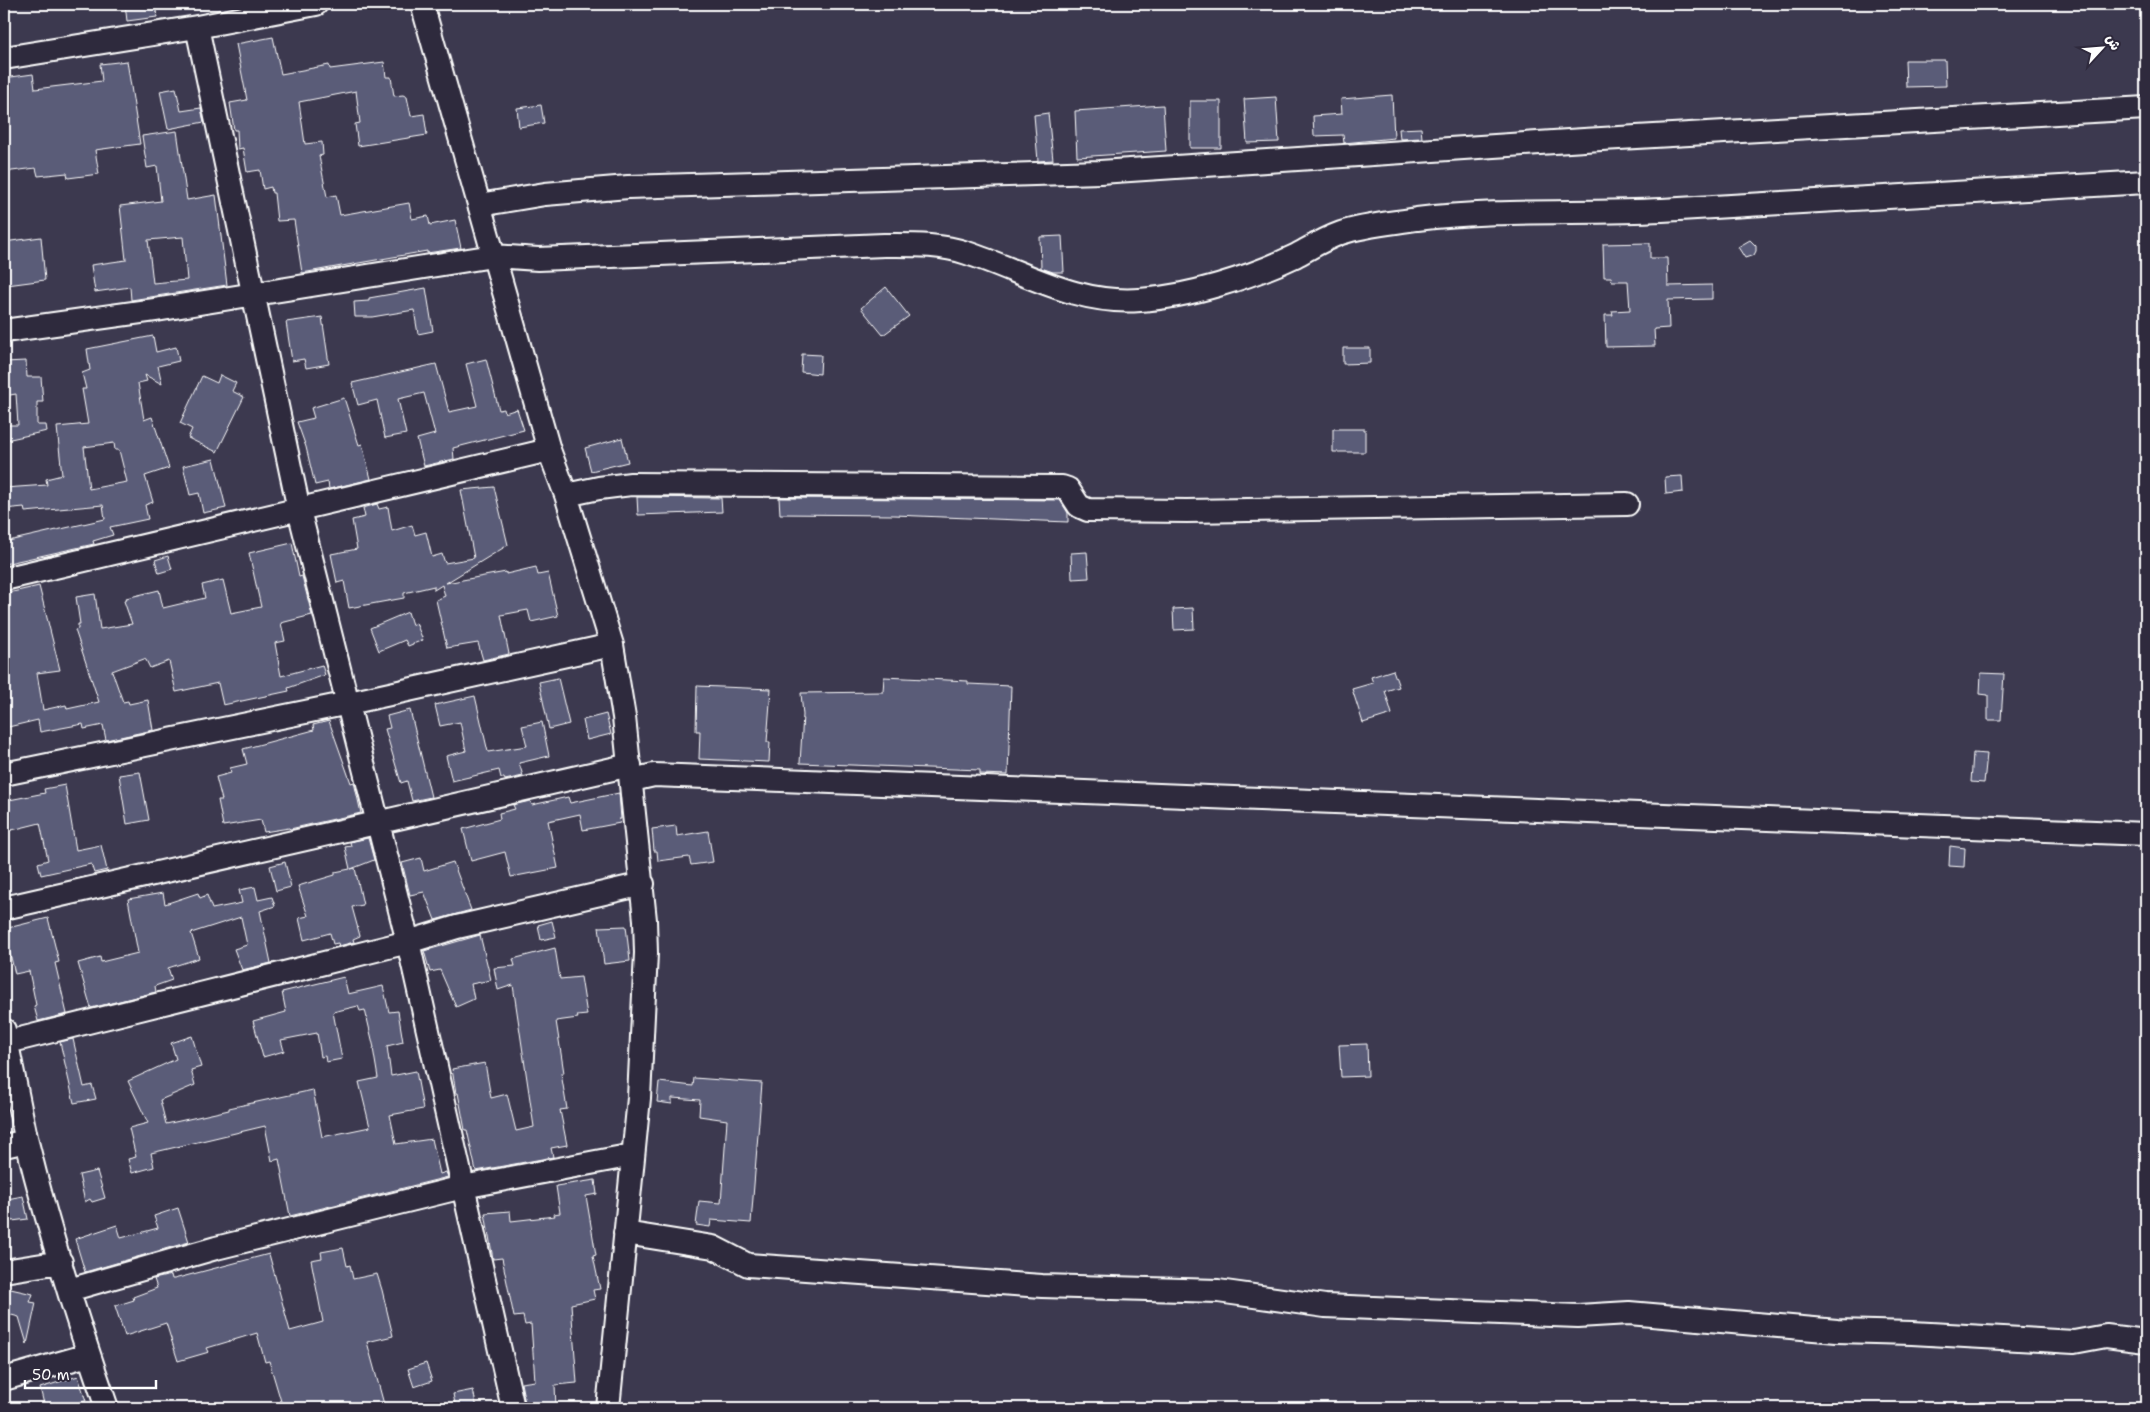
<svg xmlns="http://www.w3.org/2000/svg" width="2150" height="1412" font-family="'Shantell Sans','Playpen Sans Arabic',sans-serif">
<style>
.building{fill:#5a5b78;stroke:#fff;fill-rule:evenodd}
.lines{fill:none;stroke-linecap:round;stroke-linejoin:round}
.minor-casing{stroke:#fff;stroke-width:26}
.minor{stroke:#2f2a3d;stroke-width:22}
</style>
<rect width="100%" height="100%" fill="#3c394f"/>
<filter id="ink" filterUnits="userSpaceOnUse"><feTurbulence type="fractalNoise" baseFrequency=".02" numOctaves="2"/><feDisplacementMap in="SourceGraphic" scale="10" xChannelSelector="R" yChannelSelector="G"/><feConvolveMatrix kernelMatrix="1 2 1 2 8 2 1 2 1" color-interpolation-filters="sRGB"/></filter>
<g filter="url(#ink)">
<path class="building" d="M125 4H155L157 17 127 21Z
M273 37 281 74 329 65 330 69 384 62 386 77H391L394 96 403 95 407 97 411 116 424 114 427 135 358 146 355 124 360 123 356 91 299 102 305 144 322 142 323 155 319 156 327 197 336 195 340 215 409 203 412 219 428 216 430 225 455 220 461 248 427 253V251L302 273 294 220 277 221 274 193H272L271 187 263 189 260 170 247 172 243 148 238 149 237 130H234L230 103 247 100 236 44Z
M1905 60H1945L1946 86 1906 87Z
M127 61 140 144 95 150 99 174 68 178 67 173 38 176 36 168 4 172V78L33 74 35 89 102 81 100 64Z
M176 88 181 111 201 108 204 122 168 129 160 91Z
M1392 95 1394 138 1344 143 1343 135 1314 136 1313 116 1342 114 1341 99Z
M1276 97 1279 142 1247 143 1244 99Z
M1190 101H1221V148H1190Z
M541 105 544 123 519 127 517 108Z
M1163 105 1166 151 1077 157 1075 111Z
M1048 113 1053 160 1038 161 1034 115Z
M1421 128 1422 138 1400 139 1399 129Z
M177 131 187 200 216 195 227 285 131 300 130 287 95 292 91 265 126 260 120 206 161 201 157 166 147 168 142 136ZM183 237 187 280 153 283 148 240Z
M1062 236 1064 272H1053L1041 268 1040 237Z
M41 237 45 280 7 285 4 242Z
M1750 240 1756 246V251L1754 255 1745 258 1738 247Z
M1650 243V258H1667L1668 286 1712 285V299L1668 300 1669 328 1654 329 1655 346 1606 347 1605 315H1613L1612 311 1630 310 1628 281H1612L1611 277H1604L1603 244Z
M886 287 909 316 883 335 861 308Z
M426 288 433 331 418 334 414 310 372 317H355L354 302 369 301V298Z
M322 317 329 364 306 368 304 359 292 361 286 322Z
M153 336 156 352 176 347 179 361 158 366 162 384 145 375 147 381 138 383 144 420 152 417 169 468 145 476 153 502 145 505 148 519 110 527 113 535 93 541 94 544 4 564V542L105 519 103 505 25 512 24 507 4 509V488L47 485 46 479 62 475 57 427 88 424 82 389H86L82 373 90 370 87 349ZM114 443 115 450H119L127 482 89 489 84 447Z
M1343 348H1370V363L1343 364Z
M802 354 821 355 820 374 801 372Z
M486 359 499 410 504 409 505 413 517 409 524 430 453 448 454 459 424 466 417 439 435 434 424 393 398 399 406 434 385 438 377 400 358 405 352 383 436 364 449 412 477 406 466 364Z
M26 361 27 377H41L43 402H37V425H46L47 431 6 440 5 425H18L16 394 4 396V362Z
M220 375 236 383 232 391 244 397 217 452 188 438 192 429 180 423 202 376 217 383Z
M344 398 359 445 362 444 371 479 329 489 328 482 315 485 306 447 297 422 314 418 311 408Z
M1333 429H1365V452H1333Z
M622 438 628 462 591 471 585 448Z
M214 459 226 508 203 513 199 493 190 495 183 466Z
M1682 476 1683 492 1666 494 1665 477Z
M494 487 508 545 446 583 506 572V574L536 567 538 575 548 573 558 616 531 622 528 610 501 615 509 654 483 660 478 643 447 648 436 600 445 596 442 585 434 590V586L404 593V598L349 608 344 581 337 583 331 554 357 549 352 520 365 517 363 508 377 504 379 509 388 507 392 531 412 525 415 535 426 532 432 557 442 554 445 563 474 558 461 490Z
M637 497 721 498 722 512 638 515Z
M779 498 1060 500 1068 513V522L894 515 780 514Z
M292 543 299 577 302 576 312 615 281 623 285 641 275 643 281 676 322 665 325 675 288 688 289 691 223 705 218 683 176 692 169 661 150 668 146 660 144 659 112 671 123 702 128 701 129 704 148 700 153 730 106 740 103 725 84 729 83 724 40 732 38 720 4 728V594L39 586 60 670 37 673 43 710 66 705 67 709 99 702 75 630 78 629V624H80L76 597 95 594 100 629 132 624 124 601 127 600 126 598 159 590 163 608 205 598 202 585 223 580 231 613 261 607 249 553Z
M1087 552 1089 578 1072 579 1071 553Z
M168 556 172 569 159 573 155 560Z
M1193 608 1194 629 1174 630 1173 609Z
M408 612 412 625 416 623 423 640 408 646 405 640 379 651 370 628Z
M1393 670 1399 687 1385 691 1392 714 1363 723 1352 689 1373 683 1371 677Z
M1981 673 2004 674 2001 720H1988V695L1980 694Z
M884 677 968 681V684L1011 686 1008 775 980 774V770L800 763 803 715 801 693 883 692Z
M558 678 569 724 549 729 539 682Z
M697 686 771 689 767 742H770L769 762 699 759 700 731H696Z
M475 696 488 752 527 746 522 726 542 722 549 756 519 763 523 776 505 780 504 778H501L499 770 452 781 446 756 466 751 460 722 440 726 435 705Z
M410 710 431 797 412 801 407 781 401 783 385 729 390 728 387 716Z
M606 714 611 734 587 740 583 720Z
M329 721 351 783 354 782 361 813 290 829 289 828 264 832 261 820 223 826 218 800H222L216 777 231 773 230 768 247 764 243 749 314 730 313 725Z
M1973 753 1987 754 1984 783 1971 782Z
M140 772 149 820 127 824 119 775Z
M65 785 76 850 101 845 107 870 94 873 91 864 41 875 38 863 48 860 40 823 4 832V801L45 793 44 789Z
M619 793 621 819H619L620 823 583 830 580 814 548 821 558 868 511 877 505 852 471 861 463 829 500 819 499 813 515 809 513 805 530 801 532 805 568 797 570 803Z
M676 826 677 836 708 831 713 862 691 865 689 857 658 861 657 851H654L652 829Z
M368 838 374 860 351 869 355 868 363 905 352 907 360 936 353 939 354 942 339 946 338 943 333 944 330 933 304 940 299 918 308 916 298 886 335 875V872L350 869 345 847 351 846 350 842Z
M1950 846 1965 848 1964 867 1949 866Z
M421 858 424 871 453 862 471 910 435 920 424 892 410 895 402 863Z
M285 862 291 887 276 891 270 866Z
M255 887 258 900 272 897 275 906 260 911 271 963 242 970 234 949 247 945 241 917 191 933 199 958 168 968 172 980 155 986 156 992 91 1008 78 963 100 957 101 962 138 953 128 899 163 893 165 904 198 893 200 898 207 895 212 909 242 903 239 890Z
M48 918 59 962 55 963 67 1014 38 1021 34 1006 36 1005 29 971 15 974 4 929Z
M552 921 556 937 541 940 538 925Z
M626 926 630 961 604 964 599 927Z
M480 935 491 980 471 984 474 999 456 1007 440 970 430 972 424 951Z
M555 948 560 979 581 977 587 1015 577 1016 578 1018 556 1021 564 1073H561L567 1109 560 1110 567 1145 551 1148 553 1157 476 1171 467 1130H465L458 1093H456L452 1069 485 1063 491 1098 507 1094 516 1131 534 1127 513 985 498 990 494 968 515 966 513 959Z
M344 977 348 994 383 986 389 1012 398 1011 403 1042 387 1046 391 1076 416 1071 423 1109 390 1115 396 1144 432 1139 440 1174 446 1172 448 1177 290 1216 279 1159 272 1161 265 1126 151 1153 154 1167 132 1173 128 1159 136 1157 129 1128 148 1123 128 1081 176 1059 171 1043 192 1036 201 1067 191 1070 195 1085 160 1100 166 1124 229 1110V1108L313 1090 322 1137 370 1127 359 1082 378 1078 373 1048H374L365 1010 360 1011 358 1006 333 1012 342 1059 326 1062 325 1056 321 1057 317 1033 281 1040 284 1051 263 1057 253 1021 286 1012 282 992Z
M73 1039 84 1087 92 1085 96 1099 74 1103 60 1042Z
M1367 1044 1368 1076 1341 1077 1339 1045Z
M694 1078 762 1083 751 1223 711 1220 710 1227 696 1225 699 1201 721 1203 727 1120 699 1116 700 1100 672 1098V1104L657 1102 659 1082 693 1086Z
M97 1171 105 1198 92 1202 90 1199 85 1202 79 1175Z
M595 1180 597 1194 586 1196 596 1255 593 1256 600 1289 593 1290 595 1299 571 1304 577 1383 555 1385 556 1408H526L521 1383 535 1381 531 1324 525 1325 523 1316 514 1317 502 1258 493 1259 485 1213 510 1211 511 1221 555 1216 554 1214 560 1213 556 1186Z
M23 1196 28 1219 12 1221 7 1199Z
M178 1208 189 1242 85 1272 75 1239 117 1225 121 1238 158 1228 154 1216Z
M343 1248 347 1266 350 1265 353 1279 377 1274 382 1290 393 1336 367 1342 385 1408H283L269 1361 265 1362 257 1333 207 1348 209 1352 178 1361 166 1323 125 1336 115 1306 134 1300 133 1297 157 1288 154 1279 171 1275 172 1279H174L269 1254 290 1331 323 1322 311 1260 322 1258 321 1252Z
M6 1288 33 1294 30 1302 36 1303 27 1344 19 1317 4 1313V1299Z
M426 1363 432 1381 414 1387 408 1369Z
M78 1376 86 1401 53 1408H45L40 1388Z
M473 1390 477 1408H456L453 1394Z"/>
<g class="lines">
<defs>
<path id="minor" d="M422 4 549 450 566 495 612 645 624 717 645 920 646 953 639 1098 608 1408
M197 27 299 510 408 942 513 1408
M4 58 197 27 316 4
M479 205 545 194 628 187 1100 172 1584 140 2146 108
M4 331 155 310 493 256 538 259 884 245C912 245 940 244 967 253 1025 272 1076 305 1140 300 1188 297 1251 277 1295 256 1310 248 1324 239 1341 233 1365 225 1392 223 1417 219 1498 209 1580 214 1662 210 1824 202 1985 191 2146 182
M566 495 599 488 631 484 1062 487 1068 489 1079 506 1088 510 1187 511 1627 504
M4 579 549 450
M4 774 349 703 612 645
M632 780 654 775 2146 834
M4 908 630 765
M4 1030C12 1067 19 1105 27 1142 49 1232 77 1321 107 1408
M4 1043 408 942 457 927 643 884
M4 1146 27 1141
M625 1233 713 1247 748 1265 1042 1286 1218 1291 1325 1306 1373 1308 1578 1316 1629 1313 1837 1331 1912 1333 2074 1342 2106 1336 2146 1341
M4 1271 61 1262
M69 1290 216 1248 463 1187 633 1155
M4 1379 88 1355"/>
</defs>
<use href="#minor" class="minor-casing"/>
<use href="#minor" class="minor"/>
</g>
</g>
<rect width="2150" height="1412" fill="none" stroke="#2f2a3d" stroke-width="20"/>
<rect x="10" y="10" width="2130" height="1392" fill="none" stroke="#fff" stroke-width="2" filter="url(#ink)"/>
<g transform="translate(2102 48) rotate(64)" stroke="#2f2a3d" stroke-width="4" paint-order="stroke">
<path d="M0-4L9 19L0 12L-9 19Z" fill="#ffffff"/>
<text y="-8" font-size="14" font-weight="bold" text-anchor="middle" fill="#ffffff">ش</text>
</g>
<path d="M25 1380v8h131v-8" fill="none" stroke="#ffffff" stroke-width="2.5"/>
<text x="32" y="1380" font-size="15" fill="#ffffff" stroke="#2f2a3d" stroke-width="4" paint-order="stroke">50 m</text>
</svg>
